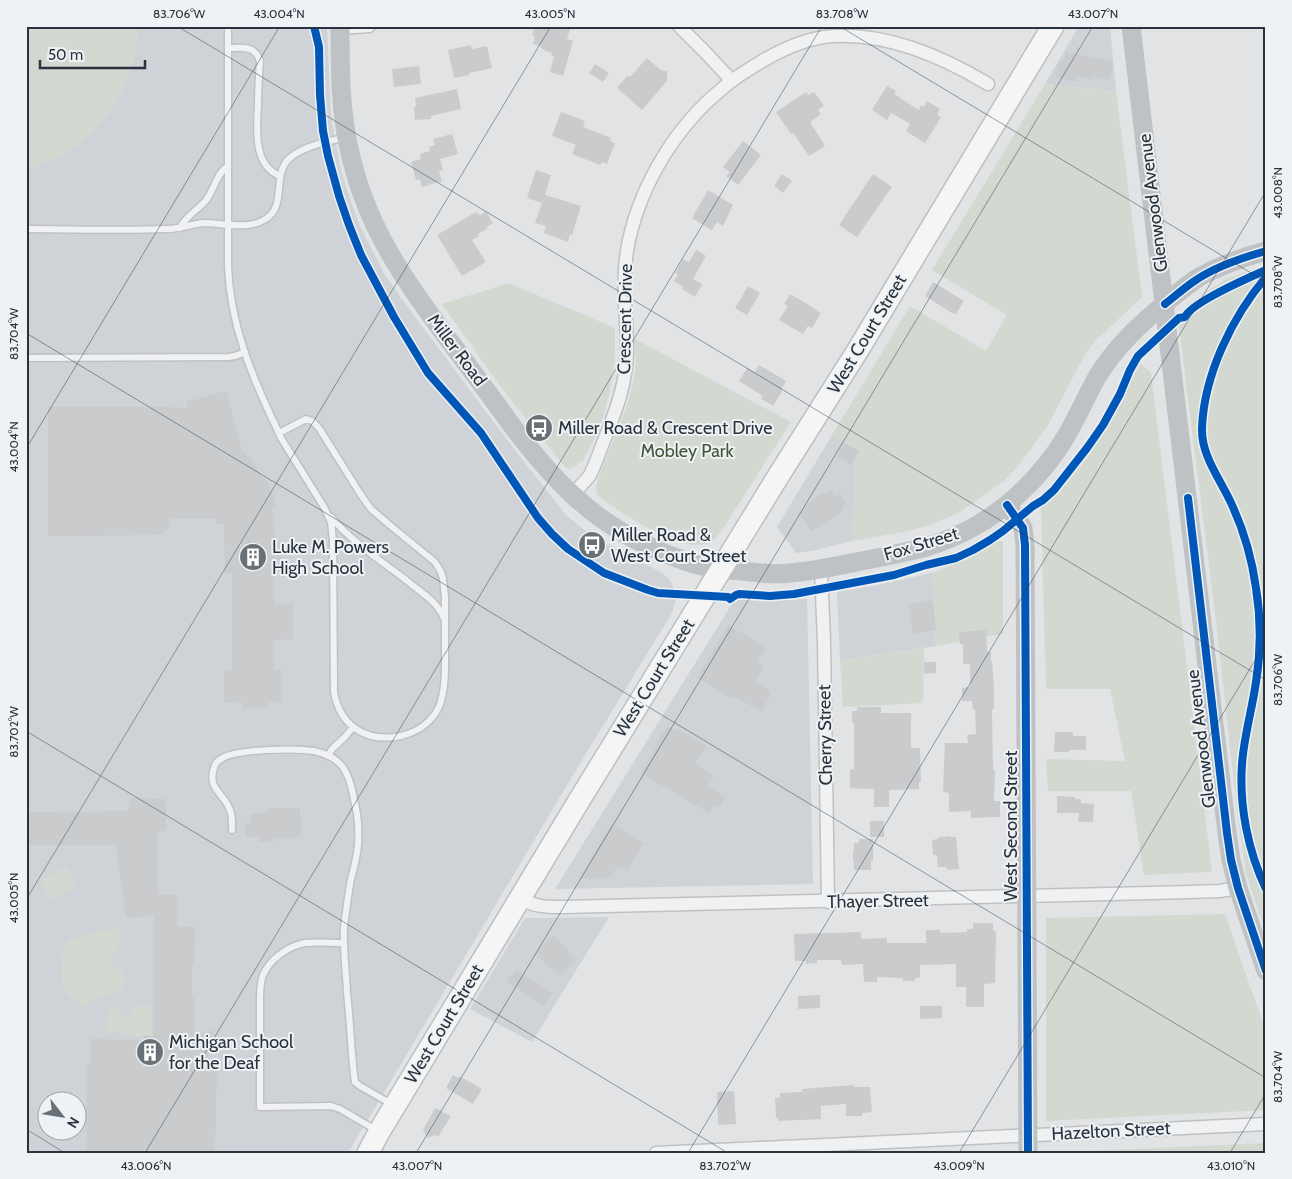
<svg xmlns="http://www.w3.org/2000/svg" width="1292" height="1179" viewBox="0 0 1292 1179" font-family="Cabin,sans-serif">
<rect width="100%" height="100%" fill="#e1e3e5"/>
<path fill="#cfd3d8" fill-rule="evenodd" d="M26,26H327L331,116L341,171L347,190L360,226L384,273L401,298L504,436L566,515L582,528L605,543L629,556L663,573L671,582L675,592V602L672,613L576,770L348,1153H26ZM48,1102H78V1132H48Z
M1079,26H1110L1116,91L1045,84Z
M832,435L856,449L852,541L816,550L796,553L777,527Z
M932,573L936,646L840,660L837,592L873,586Z
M743,599L762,601L807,599L813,884L555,889L730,607L735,601Z
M609,917L532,1042L470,1009L525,918Z"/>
<path fill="#d3d9d1" d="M26,26H139C135,93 92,152 26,170Z
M1045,84L1116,91L1142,297L1094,342L1084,356L1048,425L1020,464L1003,482L960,512L931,525L904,532L852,541L856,449L832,435L910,306L986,351L1007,315L932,270Z
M1266,265V932L1246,874L1238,818L1216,621L1179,327L1181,314L1191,302L1226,279Z
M509,283L615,328V357L609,395L600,428L583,461L570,469L565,467L500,386L442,304Z
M635,339L791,422L721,532L709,544L691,545L657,533L627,516L602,499L597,494L596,487L597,481C610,447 631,405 635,370C636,360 635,349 635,339Z
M1139,362L1151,373L1212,872L1144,875L1131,791H1048L1046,759L1125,761L1110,689H1046L1041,508C1052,499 1061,488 1070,477C1083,461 1096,445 1107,428C1120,407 1129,384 1139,362Z
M998,541H1003V634L936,646L932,573L957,563Z
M924,648L923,703L843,707L840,660Z
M67,867L76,888L50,900L40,880Z
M1225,914L1266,1032V1110L1046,1121V918Z
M117,927C130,949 104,951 113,965C115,968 120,970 123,973C128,996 112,991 98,997C92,1000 89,1003 85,1008C79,1002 71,998 66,992C58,984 63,954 65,943L71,939Z
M145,1005L152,1009V1035L136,1036L120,1032L106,1031L105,1027L108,1020V1013L111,1008L114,1007L120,1008L121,1016H132V1008Z
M1266,1143V1153H1045Z"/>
<path fill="#c9cbcd" d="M535,26H561L570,29L567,39L573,41L563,76L550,72L554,56L551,55L552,53L543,50V49L541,48V46L533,44L535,36L532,35Z
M471,45L472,49L487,46L492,68L469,73V75L454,78L448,50Z
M1066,52L1113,61L1110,80L1092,76L1091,79L1076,76L1075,81L1056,78L1059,62L1063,63Z
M647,58L662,71H667V81L642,110L617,88L628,75L630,77Z
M595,64L609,73L603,82L589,73Z
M419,66L421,84L394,87L392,69Z
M887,86L896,91L894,94L900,97V98L919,110L921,105L924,107L927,101L940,109L937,115L941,117L925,143L906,131L910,124L891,113L887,120L872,110Z
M457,89L461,109L431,116V119L415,120L414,107H416L415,98Z
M806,92L808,95L814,92L824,106L818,110L821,114L810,122L825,146L809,156L793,133L791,134L776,112Z
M561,112L585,121L583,127L611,138L610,141L615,143L607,164L602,162L600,165L572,154L576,145L552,136Z
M452,134L458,154L440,159L443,170L439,171L442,181L422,187L420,179L416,180L411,162L421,159L420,154L430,151L429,147L435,145L433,139Z
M743,141L761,155L738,185L726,176L730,172L723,167Z
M536,170L551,175L545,195L581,206L572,235L570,234L568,242L544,233L546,226L535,223L542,203L527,198Z
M782,174L792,181L783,193L774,186Z
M873,174L892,187L857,237L839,225Z
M708,190L733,205L723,226L717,222L712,230L692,218Z
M486,211L493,223L487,227L488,228L478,234L479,236L472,240L486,262L462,276L437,235L476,212V214L478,213L480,215Z
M696,250L706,256L693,279L702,284L695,297L682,289L683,287L674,281L678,275L675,273L683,259L689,262Z
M933,282L964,301L956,314L952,313L925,296Z
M748,286L760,293L747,315L735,308Z
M790,294L817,310V311L821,313L812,328L808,326L803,334L779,320L788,306L784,304Z
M759,365L786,381L781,390L782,391L773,406L761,399L763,396L739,381L747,368L755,372Z
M226,391L242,451L253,461L252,462L266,481L272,492L276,505L271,507L273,516L275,541H281V573H273L274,604L293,603V639L273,640L274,670L281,669V702H269V708L242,709V702L224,703V670H232V573H225L224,524H217V519H169V529L163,530V535L48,536V407H163L187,408L186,402Z
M845,443L859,451L851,465L837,457Z
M832,490L835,496L840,492L847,504L841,508L843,511L811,531L799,512L806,507L805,505L822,493L824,495Z
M933,601L936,630L913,634L909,604Z
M728,625L766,647L757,662L764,667L755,682L772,692L761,712L736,697L734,700L697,678Z
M986,630L987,652H991V661H992L994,688V709H992L993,770H995L994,801H1000V817L971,818V811L949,812V793L943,792L945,743H968L967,735L976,734L975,709L973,710L972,701H962V688L970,687V664H963V644H960L959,632Z
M924,662H936V673L924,674Z
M857,707H881V713H911V748H920L921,782H919V789L889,790V807H874V789L850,788V770L854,769V723H852V711H857Z
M667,726L675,731L676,728L706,745L695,764L714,776L708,786L726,797L720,807L714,804L709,813L641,773L658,744L657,743Z
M1055,732H1073V736H1086V750H1069V752H1054Z
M1057,796L1075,797V799H1081V803L1094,804L1093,822H1078L1079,813H1057Z
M130,798L166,799V831H158V895H177V927H195L194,965H192V997H194V1036L214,1030L206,1066H217L215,1152L86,1153L87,1064H90V1039L144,1040V1036H153L154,916L126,918L117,854V845H26V812L129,811Z
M269,808H300V817L302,818V833L297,838H274V842H259V837H245V823H251V814L267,812L268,811H269Z
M870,821H884V837H870Z
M611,824L644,843L628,871L618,865L610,878L579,879Z
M950,836V837H956L959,869L947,870L946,867H938L937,855H933L932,840L938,839V837Z
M859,839H873V861H871V870H854V862H853V850H854V843H859Z
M973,923H993V931H996L995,983L984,984V1007H966V987H956V964L920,965V978H915V981H903V978L877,977V982H864L863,964L842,965L841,960H817V963L806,964V961H795L794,934L861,932V939L887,938V943H926V930H940V933L967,932V929H973Z
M553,935L576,959L559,976L535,953Z
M516,969L552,993L544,1006L507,982Z
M820,995V1008L798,1009V996Z
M920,1006H942V1018L920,1019Z
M453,1075L458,1078L459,1076L482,1089L473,1104L446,1088Z
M854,1085V1087H870L872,1112L862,1113V1116H846V1104L821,1106V1119L778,1121V1118H776L775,1098H780V1093L802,1092V1089Z
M734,1091L736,1124L718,1125L717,1092Z
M435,1108L451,1116L438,1137L434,1135L428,1138L423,1130Z"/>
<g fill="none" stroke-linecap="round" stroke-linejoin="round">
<g stroke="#bfc1c3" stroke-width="9">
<path id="lane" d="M228,26V266C230,324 252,377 277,429L281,438L324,507L331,522L333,541L334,692C340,726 366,743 401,736C417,732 431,723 439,707C446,689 445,669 445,650C445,633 445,615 445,597L443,579L441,572L435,562L392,527L371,509L361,495L319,428L312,421L306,419L279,433
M228,48C242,48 255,45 260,61C259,75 258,89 258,103C257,127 252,165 280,176
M180,228C186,215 199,210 207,199C214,189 217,173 228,166
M26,229C73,229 120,231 167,229C180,229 191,224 204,223C224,223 246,230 264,220C289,206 270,173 291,157C304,146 328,141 344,138
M26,358L229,357L235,356L245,352
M331,517C351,541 381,561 406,580C419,591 437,601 444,618
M328,756L332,749L345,737L353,727
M232,830C232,822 233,815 229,808C223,793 207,788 214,768C215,764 217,761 221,759C235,749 296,748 314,751C323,753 332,756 338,762C348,770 352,788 354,800C358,814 359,830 358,845C357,856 354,868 351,879C348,895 346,911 344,927C343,949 346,971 347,992C350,1020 351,1047 354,1075L355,1082L360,1086L393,1105
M344,943C331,943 318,942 305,943C288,946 270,959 263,975C260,983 260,991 260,999V1107L331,1106L340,1109L376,1130"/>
</g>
<g stroke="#bfc1c3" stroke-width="15">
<path id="street" d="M679,26L706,53L732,81
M340,28L369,26
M572,495C578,488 585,482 590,475C595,465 599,454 603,443C616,411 628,380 627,345C626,309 621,276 629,240C642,182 677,125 723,88C735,77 749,69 764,60C785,48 810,37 834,36C888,33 943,57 988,84
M821,569L824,642L828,902
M520,898C535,907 545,907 562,907C782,903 1001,898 1220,891L1238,888
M656,1153L1266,1124"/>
</g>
<g stroke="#bdc0c3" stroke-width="24">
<path id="primary" d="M368,1153L379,1132L580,799L779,475L858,350L1053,26"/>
</g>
<use href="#lane" stroke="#f0f1f2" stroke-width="6"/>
<use href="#street" stroke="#f0f1f2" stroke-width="12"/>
<path stroke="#bfc2c5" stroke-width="19" d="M340,26C340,70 340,114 351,157C368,229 405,281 448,339C469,367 490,395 510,423C551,478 591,521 655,549C667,554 680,560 694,564C709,568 725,570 742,571C758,573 774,575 790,573C817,571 845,564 872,559C890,555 908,552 926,547C961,537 995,517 1021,492C1038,476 1053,458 1065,438C1077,418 1086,397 1097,377C1116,346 1141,323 1168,301C1179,292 1189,283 1201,276C1221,265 1244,257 1266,251
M1131,26L1227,833L1231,860L1238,888L1266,971
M1007,505L1023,528L1025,545L1028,1153"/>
<use href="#primary" stroke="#f5f5f6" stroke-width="21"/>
<g stroke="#eef2f5" stroke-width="11">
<path id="cycleway" d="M314,26L319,47L320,95L323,131L328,156L339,196L349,225L361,255L394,317L428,373L481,433L538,518L552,534L568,549L604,573L648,590L658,593L728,597L730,599L736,595L739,594L770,596L794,594L894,575L926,565L956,558L973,550L990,540L1003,531L1033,506L1043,500L1054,490L1087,448L1103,425L1120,394L1130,370L1138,356L1179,318L1185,317C1191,303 1250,277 1266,270
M1266,277C1232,317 1204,375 1202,428C1201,456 1221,480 1232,505C1244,531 1252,559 1256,588C1261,619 1261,651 1256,682C1252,710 1244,736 1242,764C1239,806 1248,851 1266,889
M1165,304C1174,297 1183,289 1193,282C1214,267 1241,258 1266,251
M1188,498L1227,833L1231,860L1238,888L1266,971
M1007,505L1023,528L1025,545L1028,1153"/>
</g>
<use href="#cycleway" stroke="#0057b8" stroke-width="8"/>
</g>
<path fill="none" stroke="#29333d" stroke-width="1" stroke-opacity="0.45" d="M177,26L1266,680M839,26L1266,282M26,333L1266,1078M26,449L280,26M26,731L728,1153M26,900L551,26M26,1129L65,1153M145,1153L822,26M416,1153L1093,26M688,1153L1266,191M959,1153L1266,642M1230,1153L1266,1093"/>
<defs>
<g id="bus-disc" transform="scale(1.4375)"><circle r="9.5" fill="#697178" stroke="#eef2f5"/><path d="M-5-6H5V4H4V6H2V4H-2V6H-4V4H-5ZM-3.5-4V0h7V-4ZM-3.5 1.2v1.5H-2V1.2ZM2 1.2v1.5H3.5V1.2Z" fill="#fff"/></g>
<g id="building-disc" transform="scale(1.4375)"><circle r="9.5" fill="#697178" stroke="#eef2f5"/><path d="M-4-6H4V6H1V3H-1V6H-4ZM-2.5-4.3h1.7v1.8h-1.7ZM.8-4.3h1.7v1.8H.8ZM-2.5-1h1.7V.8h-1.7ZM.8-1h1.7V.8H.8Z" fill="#fff"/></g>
</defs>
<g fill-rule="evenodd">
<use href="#bus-disc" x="539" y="428"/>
<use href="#bus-disc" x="592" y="545"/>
<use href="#building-disc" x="253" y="557"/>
<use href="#building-disc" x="150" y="1052"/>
</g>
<g text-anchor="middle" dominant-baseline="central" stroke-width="4" stroke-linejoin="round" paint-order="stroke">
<g font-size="18" fill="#29333d" stroke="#eef2f5">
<text transform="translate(1153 203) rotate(-97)">Glenwood Avenue</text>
<text transform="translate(625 319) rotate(-89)">Crescent Drive</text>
<text transform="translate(867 334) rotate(-59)">West Court Street</text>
<text transform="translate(457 350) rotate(53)">Miller Road</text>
<text transform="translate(921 544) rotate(-17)">Fox Street</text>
<text transform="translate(654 678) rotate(-58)">West Court Street</text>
<text transform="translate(825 735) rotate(-91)">Cherry Street</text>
<text transform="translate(1201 739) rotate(-97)">Glenwood Avenue</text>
<text transform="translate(1011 826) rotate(-90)">West Second Street</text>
<text transform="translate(878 901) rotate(-1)">Thayer Street</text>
<text transform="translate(444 1024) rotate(-59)">West Court Street</text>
<text transform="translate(1111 1131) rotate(-3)">Hazelton Street</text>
</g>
<g font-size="18" fill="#29333d" stroke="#eef2f5" text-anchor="start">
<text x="558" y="428">Miller Road &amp; Crescent Drive</text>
<text x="611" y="535">Miller Road &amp;<tspan x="611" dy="21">West Court Street</tspan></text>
<text x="272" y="547">Luke M. Powers<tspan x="272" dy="21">High School</tspan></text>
<text x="169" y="1042">Michigan School<tspan x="169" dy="21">for the Deaf</tspan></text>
</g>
<g font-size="18" fill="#425738" stroke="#eef2f5">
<text x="687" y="451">Mobley Park</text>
</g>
</g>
<rect width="1292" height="1179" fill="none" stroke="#eef2f5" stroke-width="55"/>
<g transform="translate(62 1116) rotate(121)"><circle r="24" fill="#eef2f5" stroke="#9fa6ab"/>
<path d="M0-4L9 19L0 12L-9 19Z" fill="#697178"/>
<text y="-8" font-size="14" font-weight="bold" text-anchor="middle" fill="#29333d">N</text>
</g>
<path d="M40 60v8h105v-8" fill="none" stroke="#29333d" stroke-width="2.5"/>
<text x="48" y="60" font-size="15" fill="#29333d" stroke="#eef2f5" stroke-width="4" paint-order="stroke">50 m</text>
<rect x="28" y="28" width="1236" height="1124" fill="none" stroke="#29333d" stroke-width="2"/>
<g font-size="12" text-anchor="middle" fill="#29333d">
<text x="179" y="18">83.706°W</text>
<text x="279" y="18">43.004°N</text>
<text x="550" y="18">43.005°N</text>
<text x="842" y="18">83.708°W</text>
<text x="1093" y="18">43.007°N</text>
<text transform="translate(1278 193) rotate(-90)" y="4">43.008°N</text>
<text transform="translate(1278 282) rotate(-90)" y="4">83.708°W</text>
<text transform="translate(14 334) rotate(-90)" y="4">83.704°W</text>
<text transform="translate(14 447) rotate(-90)" y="4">43.004°N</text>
<text transform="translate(1278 680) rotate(-90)" y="4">83.706°W</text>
<text transform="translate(14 732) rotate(-90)" y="4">83.702°W</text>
<text transform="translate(14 898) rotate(-90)" y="4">43.005°N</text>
<text transform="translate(1278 1077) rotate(-90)" y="4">83.704°W</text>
<text x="146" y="1170">43.006°N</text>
<text x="417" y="1170">43.007°N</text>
<text x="725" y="1170">83.702°W</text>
<text x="959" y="1170">43.009°N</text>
<text x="1231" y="1170">43.010°N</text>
</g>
</svg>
